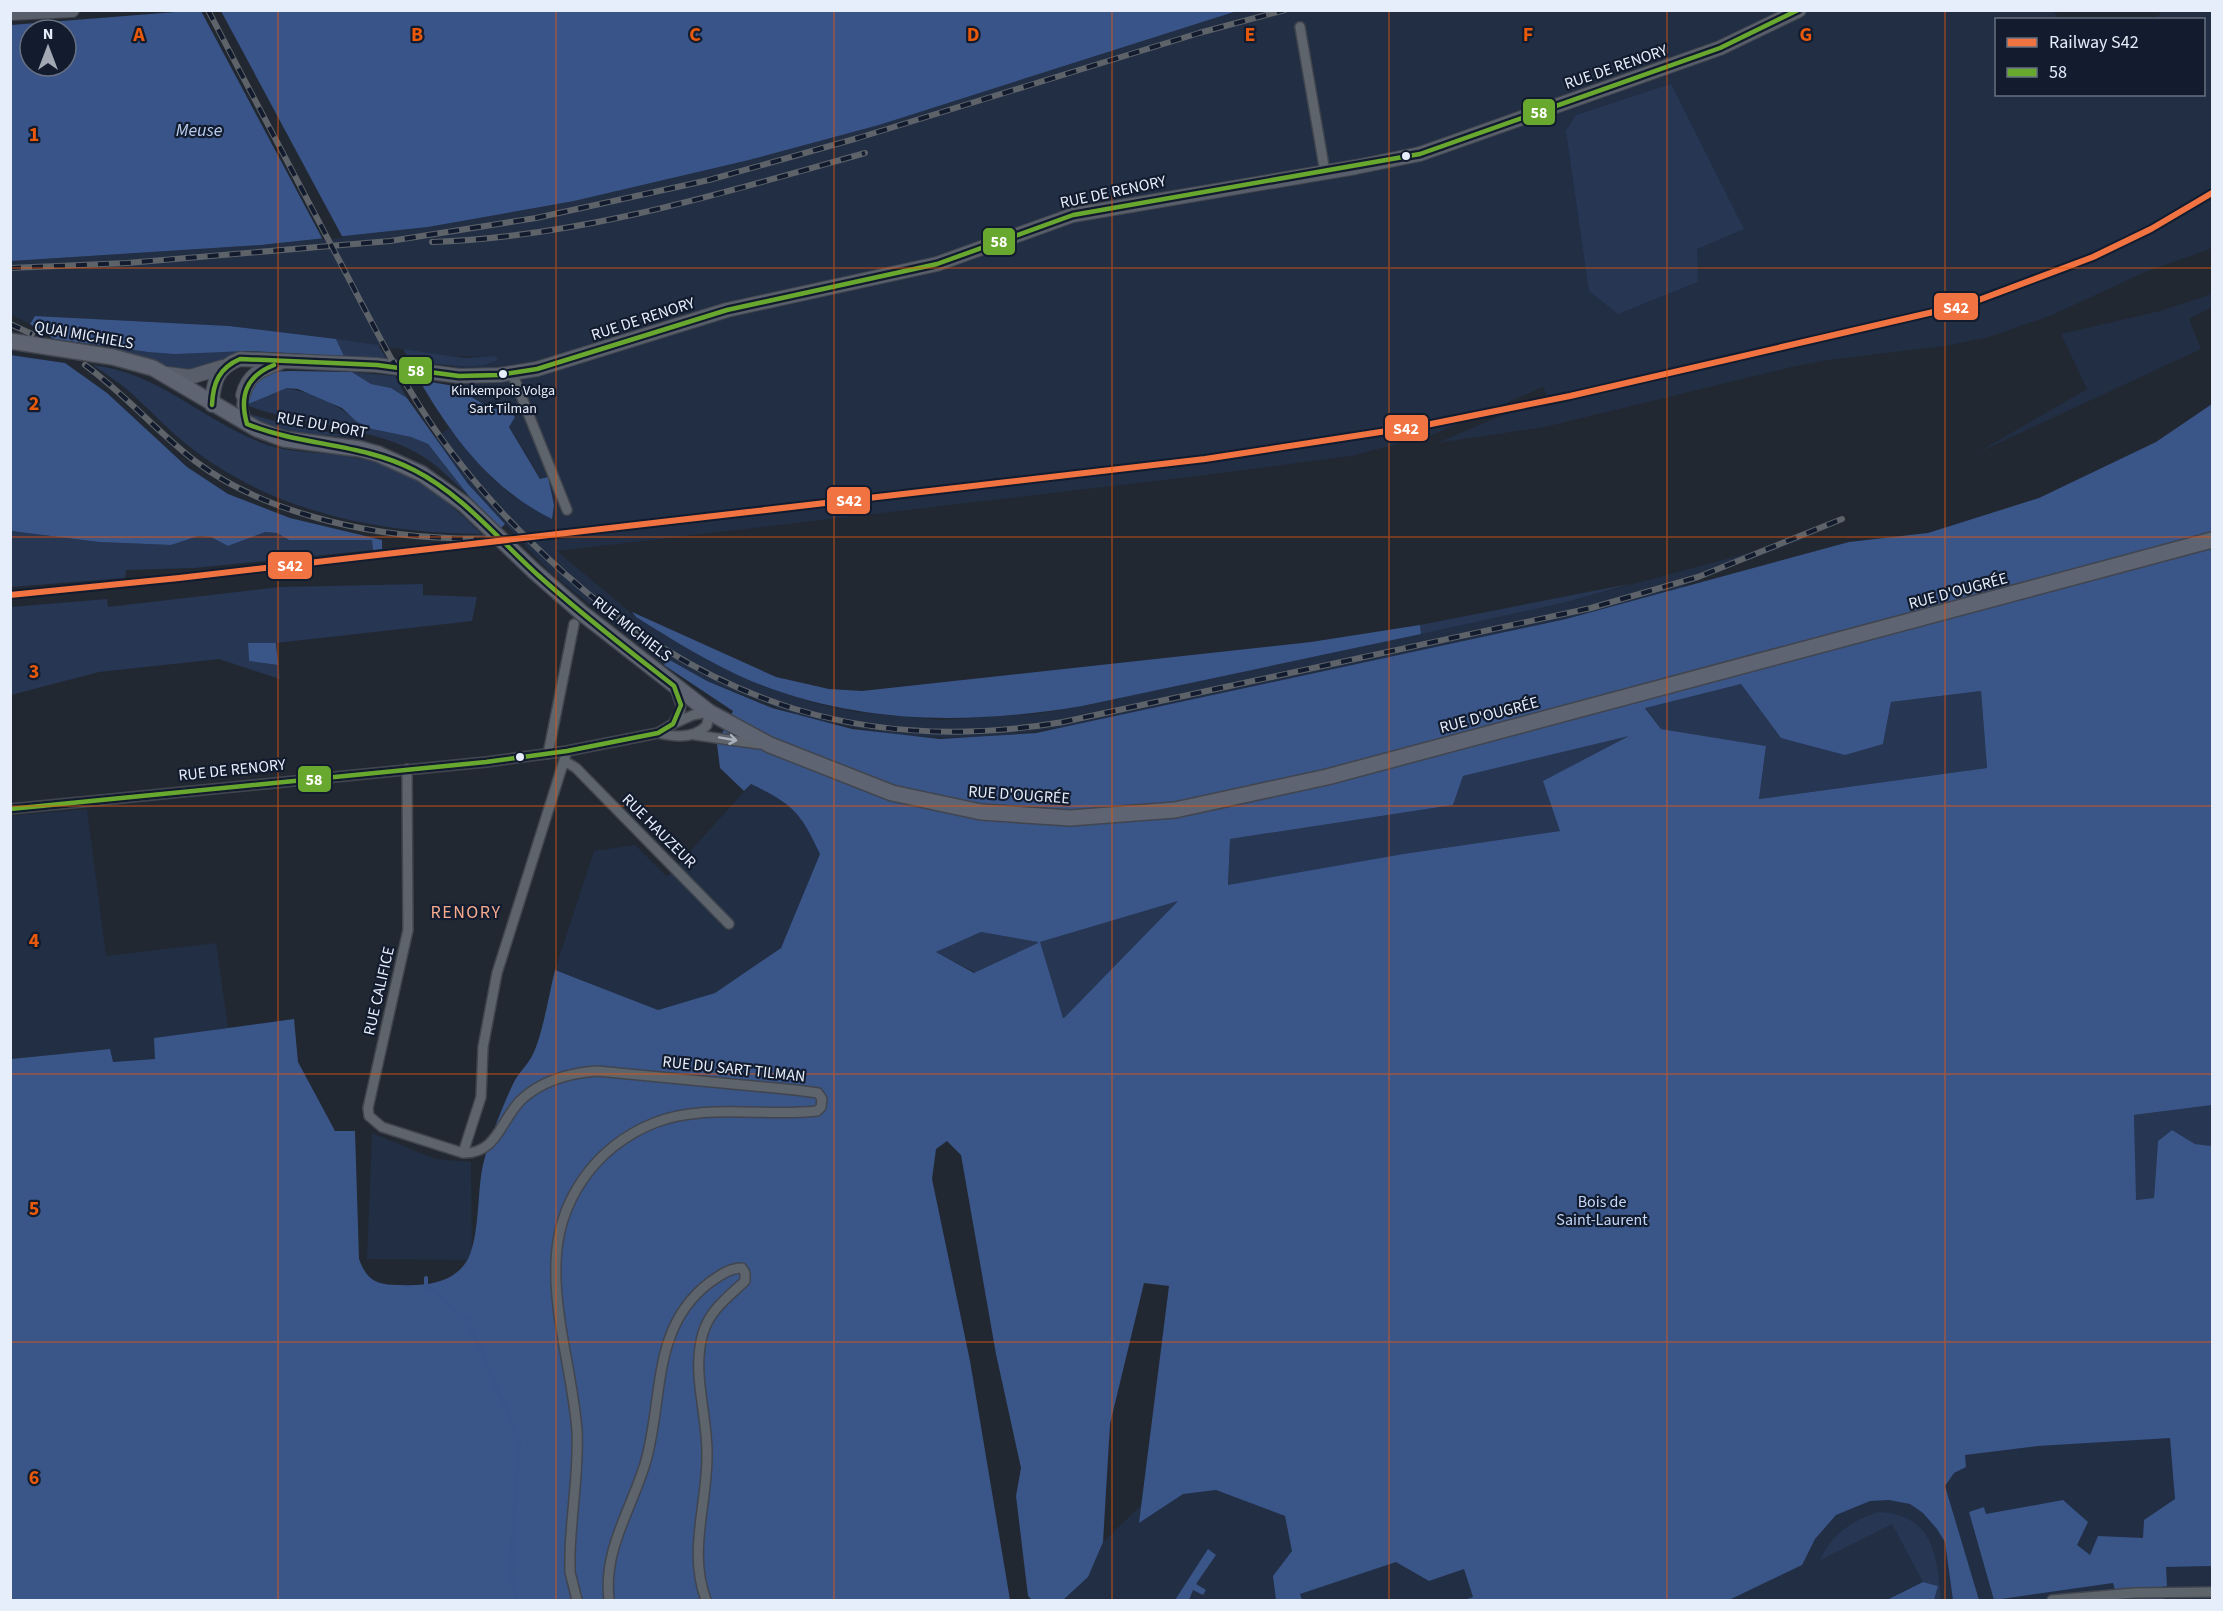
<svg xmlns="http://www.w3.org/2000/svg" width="2223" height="1611" viewBox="0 0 2223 1611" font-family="'Source Sans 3',sans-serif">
<rect width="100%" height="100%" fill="#222832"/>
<path fill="#212e44" d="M1237,11H2053L2059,19L1996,20V94H2204V20L2155,19L2163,11H2212V248L2145,272L2052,315L1989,337L1945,346L1828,360L1791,367L1545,427L1437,443L1547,396L1543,387L1432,435L1351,456L1206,475L557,551L636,617L715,664L749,680L810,702L855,712L941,720L1035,714L1082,706L1563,603L1808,537L1685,585L1678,590L1566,619L1085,724L983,738L900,736L805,718L707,681L669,659L664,665L550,572L468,484L434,439L449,428L494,480L513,496L552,519L554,505L547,477L541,479L509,426L515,417L506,408L491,409L454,386L455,365L489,364L497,357L452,356L229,326L36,316L30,324L11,315V261L261,245L428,227L574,201L749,160L879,125Z
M2212,294V307L2189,319L2201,349L1975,454L2087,389L2061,334L2160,311Z
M751,784L777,796L802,817L820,854L781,948L715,993L658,1010L555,970L594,851L635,845L667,877Z
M87,809L106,956L216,943L228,1028L155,1038L156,1059L112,1062L109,1049L11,1059V816Z
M372,1133L435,1159L471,1162L472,1260L367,1259Z
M2212,1432V1600H1648L1878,1442Z
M1158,1489L1191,1493L1216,1490L1586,1600H1056L1103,1542Z"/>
<path fill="#263653" d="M1671,84L1744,229L1697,249L1698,282L1618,314L1589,291L1566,131L1576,115Z
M336,339L378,345L387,359L344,356Z
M104,347L148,352L247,351L195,370L177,371L135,354Z
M403,349L465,358L495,356L498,359C482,373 430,363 409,360Z
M93,365C158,373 199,417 257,441C286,454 319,451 351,457C404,466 444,496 481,534C378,533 273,512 190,447C169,431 150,410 130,392C119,382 105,374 93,365Z
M352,372L395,376L407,398L391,388L371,384Z
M287,388L320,396L372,429L411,437L428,444L468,495C453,482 439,466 422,456C376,426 300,426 246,405Z
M250,414C296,429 345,432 391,448C376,443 361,439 345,437C314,433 276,435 250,414Z
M10,531L99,542L171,545L198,536L211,537L228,546L265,532L277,533L289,540H372L373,550L195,568L126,570L125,578L11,587Z
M1634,583L1563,603L1421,634L1420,625Z
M423,584V595L477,597L472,621L276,643L248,644L249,661L278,665L280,679L219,659L99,672L11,695V607L107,599L108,607L280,587Z
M1741,684L1781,738L1883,744L1891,702L1981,691L1987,768L1759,799L1766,746L1661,729L1645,707Z
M1632,735L1561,831L1403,854L1228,886L1230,839L1453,805L1463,776Z
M1179,900L1063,1019L936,952L981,932L1040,942Z
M2212,1105V1146L2195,1144L2172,1130L2158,1141L2154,1198L2135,1200L2134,1115Z
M1878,1512C1934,1514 1937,1556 1941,1600H1934L1938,1586L1923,1582L1892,1524L1820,1560C1832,1534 1851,1521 1878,1512Z"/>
<path fill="#3a5588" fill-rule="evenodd" d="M35,316L229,326L336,339L344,356L247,351L175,354L148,352L54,339L30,324Z
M10,355L65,363L107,393L187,467L228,494L290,518L382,540V549L373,550L372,540H289L277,533L265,532L228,546L211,537L198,536L171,545L99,542L11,531Z
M291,371L352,372L371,384L391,388L407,398L468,484L505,524L501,528L468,495L428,444L411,437L372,429L356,421L342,408L298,389L287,388L246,405L245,394L264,372Z
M419,380L454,386L491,409L506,408L515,417L509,427L540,479L548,477L554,505L552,519C491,489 453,438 419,380Z
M2212,404V1105L2134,1115L2136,1200L2154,1198L2158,1141L2172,1130L2195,1144L2212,1146V1566L2166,1567L2167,1586L2162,1587L2164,1600H2118L2113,1583L1994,1600L1969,1512L1984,1507L1986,1514L2063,1500L2088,1522L2077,1545L2090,1555L2098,1536L2143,1538L2144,1520L2175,1499L2170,1438L2038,1446L1965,1455L1966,1467L1954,1473L1945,1486L1979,1600H1953L1945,1542L1937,1529L1923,1513L1910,1504L1889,1500L1870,1501L1836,1515L1815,1539L1802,1565L1729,1600H1464L1473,1597L1464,1569L1429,1581L1396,1562L1300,1594L1302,1600H1276L1273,1576L1292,1551L1285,1516L1216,1490L1183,1494L1139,1523L1169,1286L1144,1283L1110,1424L1103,1542L1088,1577L1063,1600H1032L1028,1596L1016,1496L1021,1468L996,1354L961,1155L947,1141L936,1149L932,1179L970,1361L1010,1600H11V1059L110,1049L113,1062L155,1059L154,1038L294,1019L298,1062L335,1131H355L359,1259C367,1281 377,1285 400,1285C425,1286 454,1284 468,1259C480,1235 477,1190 483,1165C488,1143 503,1105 513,1084C518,1073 528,1065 533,1054C543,1033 549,994 555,970L658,1010L715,993L781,948L820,854C800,812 794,805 751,784L744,791L720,768L717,744L733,711L664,665L668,659L707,681L772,708L852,729L940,739L1036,733L1566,619L1849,542L1928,533L2039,498L2156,442ZM1741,684L1781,738L1845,755L1883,744L1891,702L1981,691L1987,768L1759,799L1766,746L1661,729L1645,708ZM1629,736L1543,781L1560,831L1403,854L1228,885L1230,839L1453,805L1463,776ZM1178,901L1064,1018H1063L1040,942ZM981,932L1038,942V943L974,973L936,952Z
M632,612L776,677L829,689L862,691L1311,642L1420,625L1421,634L1082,706C970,725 858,725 751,681C711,664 673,640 636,617Z
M248,643H276L278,665L249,661Z
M1208,1549L1216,1555L1196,1584L1206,1590L1203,1595L1193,1590L1189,1600H1175Z
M1923,1582L1938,1586L1934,1600H1887Z"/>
<path fill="#385488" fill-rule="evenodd" d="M201,10L1237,11L879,125L749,160L574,201L428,227L261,245L11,261V25ZM30,30H66V66H30Z"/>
<path fill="#222832" d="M201,11H221L343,238L323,240Z"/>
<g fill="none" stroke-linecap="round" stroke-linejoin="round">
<path stroke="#385488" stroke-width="4" d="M426,1278V1285L468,1321L519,1440L511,1573L516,1600"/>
<g stroke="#41454e" stroke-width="12">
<path id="street" d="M1300,27L1325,172
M512,373L567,510
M243,395L242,405L246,422
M658,733C674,737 695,739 707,725L709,712L693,715L673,724
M695,735L759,744
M567,751L497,973L483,1047L481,1097L463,1153C497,1154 500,1121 521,1100C541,1081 570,1073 597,1071L796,1090L818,1093L822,1099L821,1107L817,1111C763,1117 705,1103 654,1123C595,1147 557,1201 556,1264C554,1318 573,1376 577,1431C579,1472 571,1513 570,1554V1572L577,1600
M548,754L574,624
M566,762L576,768L729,924
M407,769L408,930L368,1108L369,1116L382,1127L463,1153
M10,809L486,762L567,751L658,733L673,724L680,712L681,705L675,688
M609,1600C603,1550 631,1510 645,1464C664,1401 650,1328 709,1283C719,1276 729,1268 742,1268L745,1273V1281C728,1297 710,1310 703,1333C691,1373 708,1415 707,1456C707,1505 688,1552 706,1600
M2052,1600L2134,1593L2212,1592"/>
</g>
<g stroke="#41454e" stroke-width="16">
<path id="secondary" d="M10,13L72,10
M167,374L190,377L223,367
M243,395C248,374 262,369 281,362
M212,405C213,382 217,367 240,359L377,365L459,376L499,375L537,369L727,310L937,264L1073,215L1356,167L1420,154L1720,48L1799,10"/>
</g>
<g stroke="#41454e" stroke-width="18">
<path id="primary" d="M10,341L113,357L153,368L257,429L284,439L360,449L378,454L422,474L464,504
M535,572L582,613L709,712L770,745L892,793L981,812L1070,818L1175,810L1327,777L2212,540"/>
</g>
<use href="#street" stroke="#5e646c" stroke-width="9"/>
<use href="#secondary" stroke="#595f6a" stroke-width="14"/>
<use href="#primary" stroke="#5e6472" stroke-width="15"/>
<g stroke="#5e636a" stroke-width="6">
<path id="rail" d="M208,10C251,93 295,176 338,258C370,319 401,382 441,438C477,488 518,532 564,573C711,704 867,755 1063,722L1591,608L1698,577L1842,519
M432,242C580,237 723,193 865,153
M10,268L127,263L390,241L536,218L709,180L858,138L1199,33L1285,10
M10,324L32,334
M85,365C125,394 156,431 195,461C262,512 365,535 449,538C482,540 516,537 549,536"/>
</g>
<use href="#rail" stroke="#121c2e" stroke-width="4" stroke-dasharray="11" stroke-linecap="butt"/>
<g stroke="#41454e" stroke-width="18" stroke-linecap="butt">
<path id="primary-bridge" d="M464,504L535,572"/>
</g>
<use href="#primary-bridge" stroke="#5e6472" stroke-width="15"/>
<g stroke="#121c2e" stroke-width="9">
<path id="bus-1" d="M212,405C213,383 219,368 240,359L377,365L459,376L499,375L537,369L727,310L937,264L1073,215L1420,154L1720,48L1798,10
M247,424C239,396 246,376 274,365
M10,809L486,762L567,751L658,733L673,724L681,705L674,686C628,650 582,615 539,576C499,540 463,495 414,470C362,443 301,446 247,424"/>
</g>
<use href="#bus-1" stroke="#69a82f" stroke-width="4.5"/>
<g stroke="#121c2e" stroke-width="10">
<path id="rail-1" d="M10,595L179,578L1205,459L1426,425L1570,396L1968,304L2093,257L2151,229L2212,193"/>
</g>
<use href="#rail-1" stroke="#f17342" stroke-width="6"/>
</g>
<defs><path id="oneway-shaft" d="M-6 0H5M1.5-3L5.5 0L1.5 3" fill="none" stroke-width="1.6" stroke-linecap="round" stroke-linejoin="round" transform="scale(1.5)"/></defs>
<use stroke="#a9b0bb" href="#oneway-shaft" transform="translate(728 739) rotate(10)"/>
<path fill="none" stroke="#e8590c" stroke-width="1.5" stroke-opacity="0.55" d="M278,10V1600M556,10V1600M834,10V1600M1112,10V1600M1389,10V1600M1667,10V1600M1945,10V1600M10,268H2212M10,537H2212M10,806H2212M10,1074H2212M10,1342H2212"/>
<g fill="#e7eefb" stroke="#121c2e" stroke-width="2">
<circle cx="1406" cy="156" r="5"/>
<circle cx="503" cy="374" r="5"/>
<circle cx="520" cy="757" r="5"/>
</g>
<g text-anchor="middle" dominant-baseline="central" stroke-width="4.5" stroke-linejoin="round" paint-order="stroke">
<g font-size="14" fill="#e7eefb" stroke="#121c2e">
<text x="503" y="391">Kinkempois Volga<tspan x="503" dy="18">Sart Tilman</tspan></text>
</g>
<g font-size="16" fill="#e7eefb" stroke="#121c2e">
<text transform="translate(1616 67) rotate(-19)">RUE DE RENORY</text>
<text transform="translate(1113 192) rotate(-12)">RUE DE RENORY</text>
<text transform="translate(643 319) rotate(-18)">RUE DE RENORY</text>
<text transform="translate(84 335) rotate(10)">QUAI MICHIELS</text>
<text transform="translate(322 425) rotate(10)">RUE DU PORT</text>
<text transform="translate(1958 591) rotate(-15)">RUE D'OUGRÉE</text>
<text transform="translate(632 629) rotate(38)">RUE MICHIELS</text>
<text transform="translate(1489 715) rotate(-15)">RUE D'OUGRÉE</text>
<text transform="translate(232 770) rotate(-6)">RUE DE RENORY</text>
<text transform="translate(1019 795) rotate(4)">RUE D'OUGRÉE</text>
<text transform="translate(659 831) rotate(45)">RUE HAUZEUR</text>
<text transform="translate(379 991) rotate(-77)">RUE CALIFICE</text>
<text transform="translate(734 1069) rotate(6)">RUE DU SART TILMAN</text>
</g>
<g font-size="16" fill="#c4d7f9" stroke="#121c2e">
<text x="1602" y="1202">Bois de<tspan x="1602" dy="18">Saint-Laurent</tspan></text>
</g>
<g font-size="18" font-style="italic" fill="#baccee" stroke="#121c2e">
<text x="199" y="130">Meuse</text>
</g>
<g font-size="18" letter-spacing="1.5" fill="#f8aa8e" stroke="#121c2e">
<text x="466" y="912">RENORY</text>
</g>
</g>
<g font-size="20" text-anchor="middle" font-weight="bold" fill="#e8590c" stroke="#121c2e" stroke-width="4.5" stroke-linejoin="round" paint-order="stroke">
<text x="139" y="41">A</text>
<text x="417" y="41">B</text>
<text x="695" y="41">C</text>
<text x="973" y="41">D</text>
<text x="1250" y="41">E</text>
<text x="1528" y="41">F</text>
<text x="1806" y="41">G</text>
<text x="34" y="141">1</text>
<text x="34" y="410">2</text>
<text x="34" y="678">3</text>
<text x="34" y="947">4</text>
<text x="34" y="1215">5</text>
<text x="34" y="1484">6</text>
</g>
<g stroke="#121c2e" stroke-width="2">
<rect x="1522" y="98" width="34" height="28" rx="6" fill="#69a82f"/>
<rect x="982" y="227" width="34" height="29" rx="6" fill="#69a82f"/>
<rect x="1933" y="292" width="46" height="29" rx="6" fill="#f17342"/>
<rect x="398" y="356" width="35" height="29" rx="6" fill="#69a82f"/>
<rect x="1384" y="414" width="45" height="28" rx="6" fill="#f17342"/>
<rect x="826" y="486" width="45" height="29" rx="6" fill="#f17342"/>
<rect x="267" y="551" width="46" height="29" rx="6" fill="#f17342"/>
<rect x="297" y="765" width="35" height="28" rx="6" fill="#69a82f"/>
</g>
<g font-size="16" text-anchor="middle" font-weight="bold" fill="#fff">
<text x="1539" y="118">58</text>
<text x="999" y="247">58</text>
<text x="1956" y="313">S42</text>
<text x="416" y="376">58</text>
<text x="1406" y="434">S42</text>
<text x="849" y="506">S42</text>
<text x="290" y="571">S42</text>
<text x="314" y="785">58</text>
</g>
<rect width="2223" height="1611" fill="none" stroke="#e7eefb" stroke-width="24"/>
<rect x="1995" y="18" width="210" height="78" fill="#121c2e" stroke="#677080" stroke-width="1.5"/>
<rect x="2007" y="38" width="30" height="9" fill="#f17342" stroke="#677080" stroke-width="1.5"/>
<text x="2049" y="48" font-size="18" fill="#e7eefb">Railway S42</text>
<rect x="2007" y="68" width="30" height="9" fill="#69a82f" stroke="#677080" stroke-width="1.5"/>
<text x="2049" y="78" font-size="18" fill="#e7eefb">58</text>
<g transform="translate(48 48)"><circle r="28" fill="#121c2e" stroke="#677080" stroke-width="1.5"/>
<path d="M0-4.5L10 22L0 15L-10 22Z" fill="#a2a9b5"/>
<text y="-9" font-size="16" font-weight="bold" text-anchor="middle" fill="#e7eefb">N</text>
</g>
</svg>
